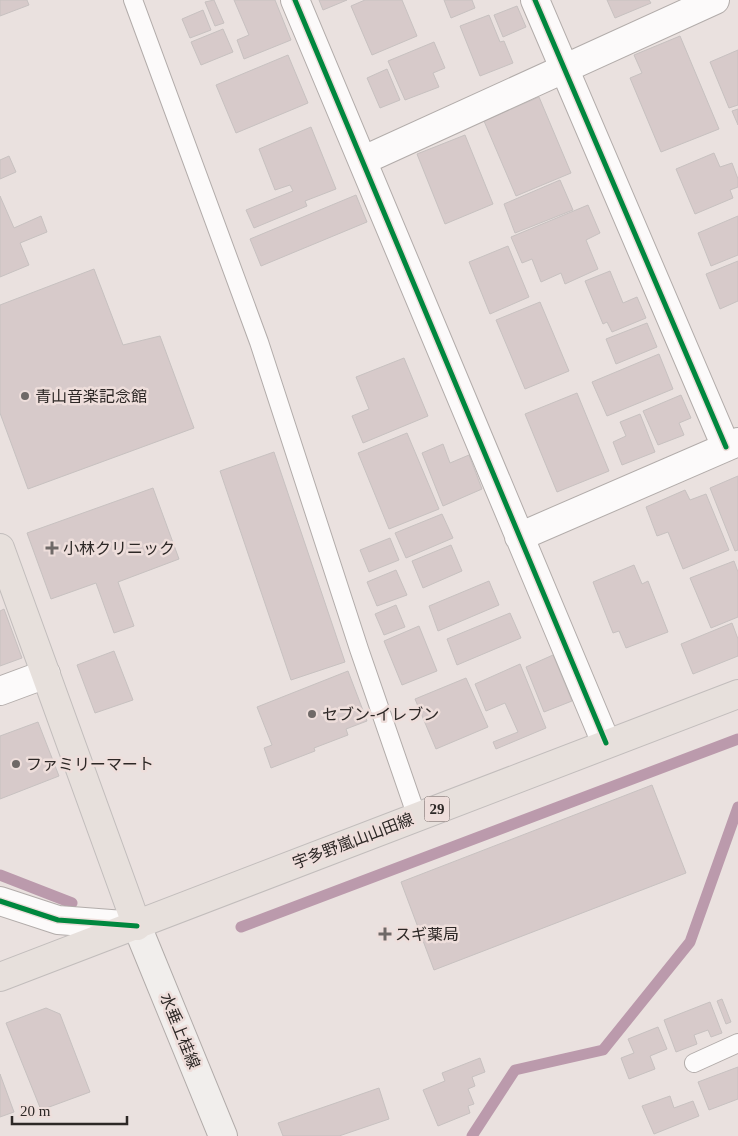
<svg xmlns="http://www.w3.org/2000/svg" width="738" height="1136" viewBox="0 0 738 1136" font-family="'Times New Roman','Noto Sans JP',serif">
<rect width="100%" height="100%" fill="#eae1df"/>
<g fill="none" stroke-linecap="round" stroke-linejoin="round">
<path stroke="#bb9aac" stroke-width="11" d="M0,875L72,903
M241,927L738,739
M472,1136L515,1070L603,1050L690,942L738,807"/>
</g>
<path fill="#d7caca" stroke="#c7c1c0" d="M0,0H27L29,5L0,16Z
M214,0L224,23L215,26L205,2Z
M234,0H275L291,40L244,59L237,40L249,35Z
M319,0H347L323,10Z
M365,0H402L417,36L372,55L351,6Z
M444,0H472L475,8L451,18Z
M607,0H649L651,3L615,18Z
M517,6L526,27L503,37L494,15Z
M203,10L211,30L190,38L182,19Z
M489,15L500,42L504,41L513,63L480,76L460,26Z
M223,29L233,52L201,65L191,42Z
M680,36L719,129L661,152L630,78L642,73L634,55Z
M434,42L445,68L433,73L439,87L405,100L388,61Z
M738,50V105L729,108L710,62Z
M288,55L308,103L236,133L216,85Z
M387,69L400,100L380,108L367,78Z
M539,97L571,173L516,196L484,121Z
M738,109V125L732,111Z
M311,127L336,189L305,201L307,206L254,228L246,210L293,191L290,185L275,190L259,149Z
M465,135L493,204L445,224L417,154Z
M714,153L720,167L732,163L738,179V187L730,190L733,198L695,214L676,169Z
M9,156L16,172L0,179V160Z
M560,180L573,210L515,233L504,204Z
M356,195L367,222L261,266L250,239Z
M0,196L14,228L41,216L47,232L20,243L29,265L0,277Z
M588,205L600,233L586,240L598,269L565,284L561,273L541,282L532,259L522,263L511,237Z
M738,216V255L711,266L698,233Z
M508,246L529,297L490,314L469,262Z
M738,261V301L720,309L706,274Z
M94,269L123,345L160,336L194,428L28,489L0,413V305Z
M610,271L623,303L637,297L646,318L612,332L607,322L603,324L585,281Z
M540,302L569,371L525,389L496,320Z
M647,323L657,347L616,364L606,339Z
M659,354L673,389L607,416L592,382Z
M404,358L428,416L363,443L352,416L369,409L356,377Z
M577,393L609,471L557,492L525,414Z
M681,395L691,418L679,423L684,435L658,445L643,411Z
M640,414L655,452L622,465L613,442L626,436L620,422Z
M407,433L439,509L389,529L358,453Z
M443,444L450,463L469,455L482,489L443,506L422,453Z
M274,452L345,662L291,680L220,471Z
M738,476V550L735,551L710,488Z
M153,488L179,559L118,582L134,626L114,633L96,583L51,599L27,533Z
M685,490L690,500L706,494L729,550L683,569L668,532L657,536L646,507Z
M442,514L453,538L406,558L395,533Z
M390,538L399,560L369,572L360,550Z
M451,545L462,571L423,588L412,561Z
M734,561L738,572V617L711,628L690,578Z
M634,565L642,584L648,581L668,632L626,648L619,631L613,633L593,582Z
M396,570L407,595L377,606L367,582Z
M489,581L499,605L438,631L429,606Z
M396,605L405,627L384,635L375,614Z
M4,609L22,658L0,666V611Z
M510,613L521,638L457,665L447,639Z
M732,623L738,639V656L693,674L681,644Z
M419,626L437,671L402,685L384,641Z
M114,651L133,700L95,713L77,665Z
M553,655L572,701L544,712L526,667Z
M520,664L546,728L496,749L493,742L518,732L505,703L486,711L475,684Z
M348,671L367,721L346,729L348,735L314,748L315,751L271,768L264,748L272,745L257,707Z
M466,678L488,727L436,749L415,699Z
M38,722L59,776L0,799V736Z
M652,785L686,873L434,970L401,882Z
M722,999L731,1022L726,1024L717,1001Z
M710,1002L722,1033L711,1037L708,1030L694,1035L697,1044L676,1052L664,1020Z
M46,1008L60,1014L90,1092L41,1110L6,1023Z
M658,1027L667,1049L650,1056L655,1069L629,1079L621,1058L634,1053L628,1039Z
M480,1058L485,1072L472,1077L475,1086L468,1089L474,1104L468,1106L470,1113L438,1126L423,1090L445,1081L442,1073Z
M738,1067V1099L709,1110L698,1082Z
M0,1074L14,1112L0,1117Z
M379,1088L389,1119L339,1136H283L278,1123Z
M670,1096L674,1108L693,1101L699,1116L654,1134L642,1106Z"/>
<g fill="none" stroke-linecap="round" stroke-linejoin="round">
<g stroke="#b2acaa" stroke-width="20">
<path id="lane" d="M133,0L259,342L359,649L417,817
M694,1063L738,1043"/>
</g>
<g stroke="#b2acaa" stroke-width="30">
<path id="street" d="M295,0L606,743
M535,0L726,447
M364,160L715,0
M519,537L738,442
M0,691L46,674
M0,901L58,920L137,926"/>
</g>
<g stroke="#b2acaa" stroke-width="30">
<path id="secondary" d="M137,926L223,1136"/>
</g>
<g stroke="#c2bdbc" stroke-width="30">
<path id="primary" d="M0,548L137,926
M0,977L738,694"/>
</g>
<use href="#lane" stroke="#fcfafa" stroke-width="18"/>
<use href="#street" stroke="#fcfafa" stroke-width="28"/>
<use href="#secondary" stroke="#f1eeec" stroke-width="28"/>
<use href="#primary" stroke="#e7e0dc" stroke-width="28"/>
<g stroke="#eededb" stroke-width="8">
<path id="cycleway" d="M295,0L606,743
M535,0L726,447
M0,901L58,920L137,926"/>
</g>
<use href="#cycleway" stroke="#00873e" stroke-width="5"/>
</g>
<g fill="#6f6967" stroke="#eededb" stroke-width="2">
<circle cx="25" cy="396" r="5"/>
<path d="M49.5 540.5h5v5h5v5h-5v5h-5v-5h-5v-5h5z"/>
<circle cx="312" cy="714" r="5"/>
<circle cx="16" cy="764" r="5"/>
<path d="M382.5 926.5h5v5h5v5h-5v5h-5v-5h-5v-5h5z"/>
</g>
<g text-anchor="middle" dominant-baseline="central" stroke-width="5" stroke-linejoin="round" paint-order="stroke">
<rect fill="#eededb" stroke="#675f5c" stroke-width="1" x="424.5" y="796.5" width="25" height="25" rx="4"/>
<g font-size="15" font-weight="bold" fill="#2d2826">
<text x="437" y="809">29</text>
</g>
<g font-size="16" fill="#2d2826" stroke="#eededb" text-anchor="start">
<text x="35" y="396">青山音楽記念館</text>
<text x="63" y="548">小林クリニック</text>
<text x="322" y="714">セブン-イレブン</text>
<text x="26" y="764">ファミリーマート</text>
<text x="395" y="934">スギ薬局</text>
</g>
<g font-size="16" fill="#2d2826" stroke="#eededb">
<text transform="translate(353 841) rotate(-21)">宇多野嵐山山田線</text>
<text transform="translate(180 1031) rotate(68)">水垂上桂線</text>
</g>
</g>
<path d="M12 1116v8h115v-8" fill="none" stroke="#2d2826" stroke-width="2.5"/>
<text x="20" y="1116" font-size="15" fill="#2d2826" stroke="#eededb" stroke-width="4" paint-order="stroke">20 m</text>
</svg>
